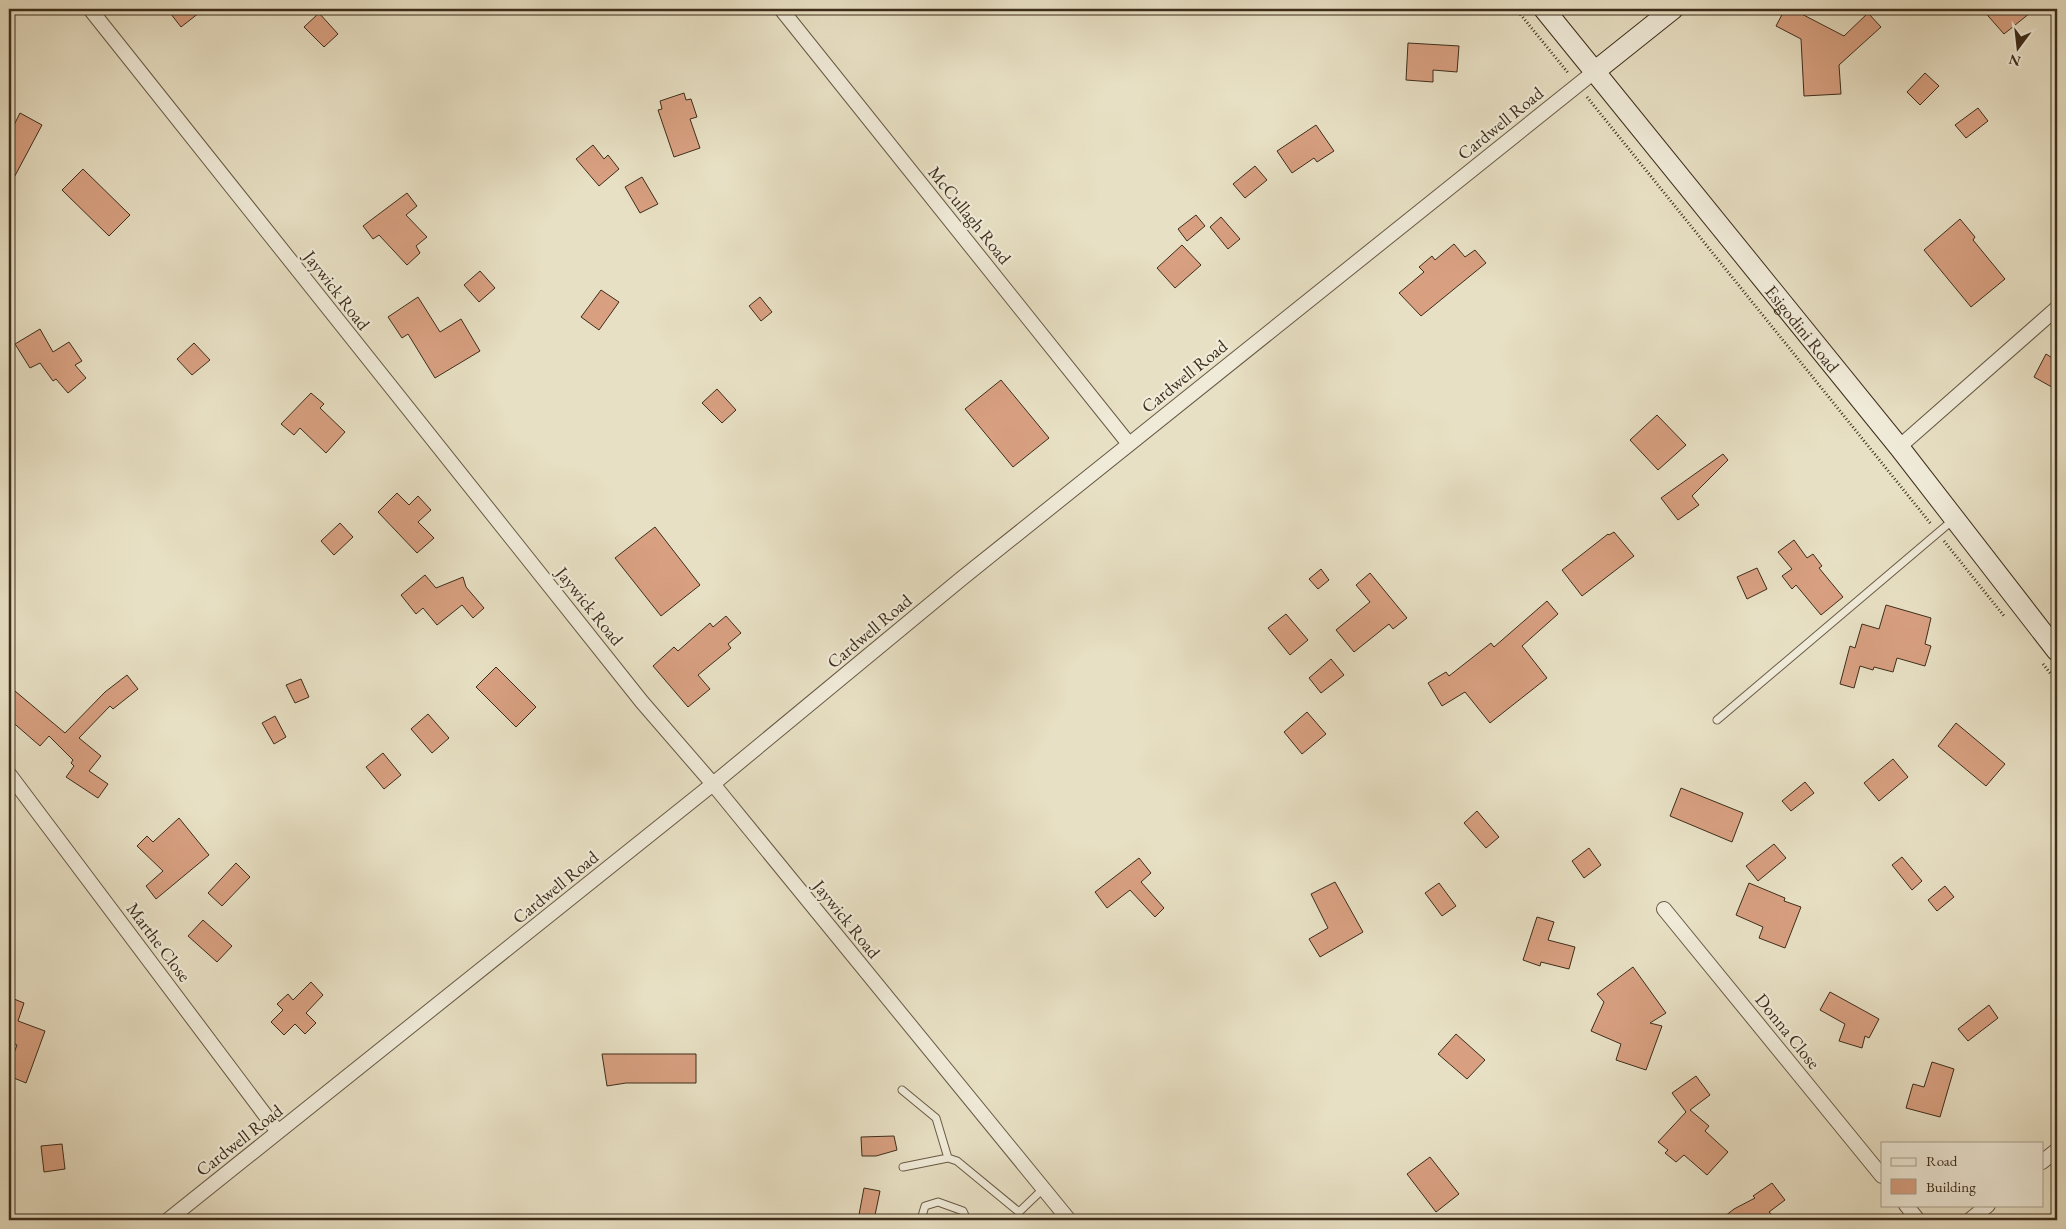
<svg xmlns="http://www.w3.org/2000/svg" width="2066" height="1229" viewBox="0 0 2066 1229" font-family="'EB Garamond',serif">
<rect width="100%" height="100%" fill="#e8e0c4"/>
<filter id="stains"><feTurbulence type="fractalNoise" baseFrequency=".004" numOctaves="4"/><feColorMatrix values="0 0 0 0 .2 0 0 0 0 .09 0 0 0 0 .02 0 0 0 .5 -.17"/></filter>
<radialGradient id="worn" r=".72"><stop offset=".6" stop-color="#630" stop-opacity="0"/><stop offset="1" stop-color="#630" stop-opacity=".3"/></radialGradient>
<path fill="#d8a081" stroke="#3d2d1b" d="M167,9H204L181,27Z
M1785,9H1792L1844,36L1868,13L1881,27L1839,65L1841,94L1804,96L1801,39L1776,26Z
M1982,9H2035L2004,34Z
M319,13L338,34L324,47L304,27Z
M1408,43L1459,46L1457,72L1433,70V82L1406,80Z
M1925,73L1939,86L1920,105L1907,92Z
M684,93L686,100L691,99L697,117L690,119L700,148L674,157L658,110L662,109L660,101Z
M1978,108L1988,121L1966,138L1955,125Z
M20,113L42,125L9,187V135Z
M1316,125L1334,151L1317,162L1314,158L1292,173L1277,151Z
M593,145L604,159L608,155L619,169L599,186L576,159Z
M1255,166L1267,180L1245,198L1233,184Z
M83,169L130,215L109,236L62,190Z
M642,177L658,204L640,213L625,187Z
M407,193L417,206L406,215L427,237L416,246L420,253L407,265L379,235L373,239L363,226Z
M1196,215L1205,226L1187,241L1178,229Z
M1221,217L1240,239L1228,249L1210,227Z
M1960,219L1975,237L1973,240L2005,279L1971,307L1924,250Z
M1454,244L1465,257L1475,250L1486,263L1421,316L1399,293L1424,272L1419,267L1432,256L1435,260Z
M1182,245L1201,265L1175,288L1157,268Z
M480,271L495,288L479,302L464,285Z
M601,290L619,302L599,330L581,317Z
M418,297L440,332L461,319L480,351L435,378L408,334L402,338L388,317Z
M760,297L772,312L761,321L749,306Z
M40,329L53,352L69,342L82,361L75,365L86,378L68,393L56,379L53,381L40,363L30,368L15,344Z
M194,343L210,360L192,375L177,359Z
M2046,354L2057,361V390L2034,377Z
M1001,380L1049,438L1013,467L965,409Z
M717,389L736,410L722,423L702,403Z
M311,393L324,404L320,408L345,432L326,453L300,428L294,435L281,424Z
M1657,415L1686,445L1658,470L1630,440Z
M1723,454L1728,460L1692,496L1699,505L1678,520L1661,498Z
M397,493L409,505L418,496L431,510L418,522L434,538L417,553L378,512Z
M340,523L353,537L334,555L321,541Z
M655,527L700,585L661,616L615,558Z
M1614,532L1634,556L1582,596L1562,570L1608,534L1609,535Z
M1794,540L1807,558L1813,554L1822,566L1819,568L1843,597L1821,615L1796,585L1792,589L1782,576L1792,569L1778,552Z
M1757,568L1767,589L1747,599L1737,577Z
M1321,569L1329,580L1318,589L1309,579Z
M1370,573L1407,618L1393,629L1389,624L1354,652L1336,630L1370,602L1356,585Z
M425,575L436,588L463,577L466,587L484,608L473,618L462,605L437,625L423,608L416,614L401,595Z
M1547,601L1558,614L1522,646L1547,678L1490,723L1465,692L1442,706L1428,683L1446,672L1449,676L1491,643L1494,647Z
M1886,605L1931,618L1925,644L1931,646L1925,666L1897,658L1893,672L1874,667L1873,670L1860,666L1854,688L1840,684L1850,646L1855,648L1862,624L1879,629Z
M1286,614L1308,640L1290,655L1268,628Z
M726,616L741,633L728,644L731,648L698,675L710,689L688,707L653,666L674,647L678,651L710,623L713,627Z
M1331,659L1344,675L1321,693L1309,678Z
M496,667L536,707L516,727L476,687Z
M127,675L138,689L113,709L110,706L79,738L101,756L89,771L108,784L98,798L66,777L74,766L71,763L73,760L49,736L40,746L9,719V686L65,733L105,692Z
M301,679L309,697L295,703L286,685Z
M1307,712L1326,734L1302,754L1284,732Z
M428,714L449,738L432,753L411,729Z
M275,716L286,737L274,744L262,723Z
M1956,723L2005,764L1986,786L1938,746Z
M383,753L401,775L384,789L366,767Z
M1893,759L1908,777L1879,801L1864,783Z
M1805,782L1814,793L1791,811L1782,801Z
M1681,788L1743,813L1732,842L1670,816Z
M1477,811L1499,837L1486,848L1464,823Z
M179,818L209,855L156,899L146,886L163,871L137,846L147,836L153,842Z
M1774,844L1786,858L1758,881L1746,866Z
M1589,848L1601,865L1584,878L1572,861Z
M1902,857L1922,881L1912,890L1892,865Z
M1139,858L1151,873L1141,882L1164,908L1155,917L1130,890L1107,908L1095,892Z
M236,863L250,877L222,906L208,893Z
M1335,882L1363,932L1320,957L1309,939L1328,928L1311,894Z
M1439,883L1456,906L1442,916L1425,893Z
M1749,883L1785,898L1784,901L1801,907L1785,948L1759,938L1763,927L1736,915Z
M1945,886L1954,897L1937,911L1928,900Z
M1537,917L1554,922L1548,940L1575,947L1569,969L1541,962L1540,966L1523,960Z
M203,920L232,946L217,962L188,936Z
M1633,967L1666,1013L1650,1023L1662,1026L1646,1070L1616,1060L1621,1044L1591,1031L1604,1002L1597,994Z
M311,982L323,995L306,1013L316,1023L305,1034L295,1024L284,1035L271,1022L283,1010L277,1004L288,994L293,1000Z
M1830,992L1879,1019L1869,1038L1865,1036L1862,1048L1839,1041L1845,1024L1820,1010Z
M9,997L24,1003L18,1021L45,1031L26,1083L9,1076V1066L17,1045L9,1041Z
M1989,1005L1998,1018L1968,1041L1958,1029Z
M1456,1034L1485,1060L1467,1079L1438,1054Z
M602,1054H696V1083H626L607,1086Z
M1932,1062L1954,1069L1940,1117L1906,1108L1913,1084L1924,1087Z
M1696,1076L1710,1095L1690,1110L1709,1126L1705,1131L1728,1152L1707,1175L1684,1155L1676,1162L1665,1153L1668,1150L1658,1142L1686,1112L1672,1093Z
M894,1136L897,1150L876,1156H862L861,1137Z
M62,1144L65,1169L44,1172L41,1146Z
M1430,1157L1459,1194L1436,1212L1407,1174Z
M1772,1183L1785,1200L1769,1212L1778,1220H1720L1734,1209L1755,1198L1753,1196Z
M864,1188L880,1191L874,1220H858Z"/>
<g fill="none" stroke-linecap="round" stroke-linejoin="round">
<g stroke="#685a45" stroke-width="9">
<path id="lane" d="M1717,720L1953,520
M902,1090L936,1118L948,1158
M903,1167L948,1158L957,1161L1019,1212
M924,1220L922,1216L925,1206L938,1202L963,1211L967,1220
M1018,1220L1019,1212L1043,1189"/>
</g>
<g stroke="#685a45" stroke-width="16">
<path id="street" d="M90,9L642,702L713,784L1069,1220
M781,9L1129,444
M1899,447L2057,308
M9,774L278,1132
M1664,909L1882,1176
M2042,1162L2057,1150
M1906,1205L1918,1220
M168,1220L713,784L961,579L1594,72
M1970,1220L1988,1205"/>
</g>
<g stroke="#3d2d1b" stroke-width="22">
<g id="secondary">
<path id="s1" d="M1544,9L1899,447L2057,651"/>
<path d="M1594,72L1673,9"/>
</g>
</g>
<path stroke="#3d2d1b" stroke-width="3" stroke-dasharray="1 2.5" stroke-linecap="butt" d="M1516,9L1569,74
M1587,97L1931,524
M1944,541L2004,616
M2043,664L2057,682"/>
<use href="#lane" stroke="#f0ebd9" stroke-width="7"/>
<use href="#street" stroke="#f0ebd9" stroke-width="14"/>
<use href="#secondary" stroke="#f0ebd9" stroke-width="20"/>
</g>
<g text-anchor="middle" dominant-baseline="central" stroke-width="4.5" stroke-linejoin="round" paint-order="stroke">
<g font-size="18" fill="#3d2d1b" stroke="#f0ebd9">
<text transform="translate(1500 123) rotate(-39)">Cardwell Road</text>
<text transform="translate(970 215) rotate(51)">McCullagh Road</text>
<text transform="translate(337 290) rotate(52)">Jaywick Road</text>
<text stroke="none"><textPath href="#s1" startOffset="411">Esigodini Road</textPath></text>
<text transform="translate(1184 376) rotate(-39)">Cardwell Road</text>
<text transform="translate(590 606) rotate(51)">Jaywick Road</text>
<text transform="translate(869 631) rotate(-40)">Cardwell Road</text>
<text transform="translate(555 887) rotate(-39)">Cardwell Road</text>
<text transform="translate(847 919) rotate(51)">Jaywick Road</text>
<text transform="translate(159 942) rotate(53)">Marthe Close</text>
<text transform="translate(1788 1031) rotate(51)">Donna Close</text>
<text transform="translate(239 1140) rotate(-38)">Cardwell Road</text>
</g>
</g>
<rect width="2066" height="1229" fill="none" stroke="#e8e0c4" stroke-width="30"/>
<rect x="10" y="10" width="2046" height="1209" fill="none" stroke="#3d2d1b" stroke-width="2.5"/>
<rect x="15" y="15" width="2036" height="1199" fill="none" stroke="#3d2d1b"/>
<rect x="1881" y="1142" width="162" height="65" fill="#f0ebd9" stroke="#a89f8d"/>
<rect x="1891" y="1158" width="25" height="8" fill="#f0ebd9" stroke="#a89f8d"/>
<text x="1926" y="1166" font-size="15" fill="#3d2d1b">Road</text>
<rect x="1891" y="1179" width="25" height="15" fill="#d8a081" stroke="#a89f8d"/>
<text x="1926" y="1192" font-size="15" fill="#3d2d1b">Building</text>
<g transform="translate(2018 48) rotate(195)" stroke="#f0ebd9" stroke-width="4" paint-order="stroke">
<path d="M0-4L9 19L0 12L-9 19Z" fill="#3d2d1b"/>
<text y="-8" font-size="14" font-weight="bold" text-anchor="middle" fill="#3d2d1b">N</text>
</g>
<rect width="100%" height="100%" filter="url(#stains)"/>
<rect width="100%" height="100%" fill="url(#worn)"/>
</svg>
